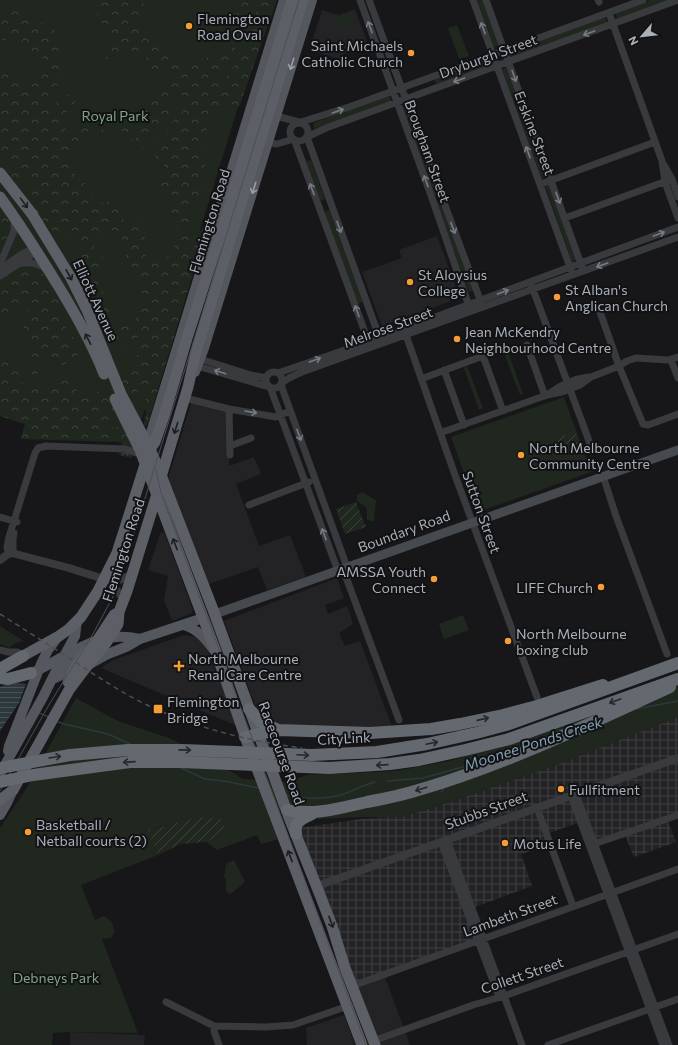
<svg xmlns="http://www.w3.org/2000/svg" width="678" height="1045" viewBox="0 0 678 1045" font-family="Commissioner,sans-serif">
<defs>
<pattern id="industrial-grid" width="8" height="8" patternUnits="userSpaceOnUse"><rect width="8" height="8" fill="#232326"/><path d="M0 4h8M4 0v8" fill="none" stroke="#404043"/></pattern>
<pattern id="forest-crowns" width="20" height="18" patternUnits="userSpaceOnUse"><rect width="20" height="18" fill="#1f271f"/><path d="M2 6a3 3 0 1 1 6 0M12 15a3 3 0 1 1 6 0" fill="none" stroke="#3d443d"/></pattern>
<pattern id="garden-furrows" width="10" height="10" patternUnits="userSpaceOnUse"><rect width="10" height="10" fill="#1f271f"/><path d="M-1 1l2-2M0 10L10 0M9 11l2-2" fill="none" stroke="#3d443d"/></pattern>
<pattern id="water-rules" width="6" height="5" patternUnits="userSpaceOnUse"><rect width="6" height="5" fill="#2d383d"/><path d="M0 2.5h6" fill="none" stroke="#495257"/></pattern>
</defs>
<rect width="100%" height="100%" fill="#171719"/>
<path fill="#232326" d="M355,9L368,44L341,55L340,59L309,50L322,10L339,15Z
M437,236L460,298L382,326L362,272L402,258L399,250Z
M192,400L228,411L229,466L254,457L261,474L236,484L259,546L290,535L306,577L267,590L258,567L209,584L168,479Z
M163,532L165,534L193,610L192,613L172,621L164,600L168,576L148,570L159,537L161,533Z
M337,578L344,598L325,605L328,614L347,606L353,624L339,633L345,646L360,641L392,727H327L279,724L268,720L258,712L256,708L230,637L224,621Z
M184,635L198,637L207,648L237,726L101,668L113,660Z
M384,975L406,1034L410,1045H377L355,985Z
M344,1015L355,1045H307L306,1028Z
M70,1032L145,1035L144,1045H70Z"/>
<path fill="url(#industrial-grid)" d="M678,717V815L667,819L676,842L634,857L624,833L589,846L580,822L547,834L551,845L521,854L532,886L467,910L478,941L355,985L299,828L361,819L389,817H401L450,802L553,766Z"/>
<path fill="#1f271f" d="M0,0H271L140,425L130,442L44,433L21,439L25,424L0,416Z
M477,0H483L500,45L494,47Z
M650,0H670L617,18L615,13Z
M353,11L357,22L338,29L333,18Z
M605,17L608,23L511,58L508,51Z
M457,25L469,56L459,59L448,28Z
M487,60L489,65L436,84L434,79Z
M508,67L519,97L513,100L502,69Z
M389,95L392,102L314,129L313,123Z
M521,104L547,177L542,179L516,106Z
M406,106L438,195L433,197L401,107Z
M311,160L325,199L320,201L306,161Z
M550,184L577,260L572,262L545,185Z
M441,201L474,291L469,292L436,203Z
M329,210L363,302L358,304L324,212Z
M508,352L523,394L520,395L504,353Z
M467,366L483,408L479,410L464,368Z
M564,397L591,472L478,512L451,437Z
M362,492L376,500L374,521H371L367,520V508L357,501V495Z
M463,615L469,630L444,639L439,624Z
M0,626L24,641L13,644L10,648L0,644Z
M678,684V717L553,766L450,802L401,817H363L319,819L267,806L280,839L261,844L257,835L217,850L206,842L224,835L165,825L149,830L158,855L81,885L95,920L104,916L111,921L115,931L111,938L102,939L138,1033L70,1032L53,1033L52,1045H0V828L26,789L76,698L118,721L169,738L211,759L243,779L288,782L307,775L396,771L449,761L559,728Z
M234,860L245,882L231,894L226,892V880L224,877L226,864Z"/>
<path fill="url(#forest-crowns)" d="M103,0H144L140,20L148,37L160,52L188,63L213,56L223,46L229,36L242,0H252L233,55L220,80L221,87L226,82L228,70L234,67L240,47L256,14V0H277L239,107L230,103L218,106L201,141L206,171L200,193L191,210L192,233L189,252C189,251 194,248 194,247C200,240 197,227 208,224L147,426H143L146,414L144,403L146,399L138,391L129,398L122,383L129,362L136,358L147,333L136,337L128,345L104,344L107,337L117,331L115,328L117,321L133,322L146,303L142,292L144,279C139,272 130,269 123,262L128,251C125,243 120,232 111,230L94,246L93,249L95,253L102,256L105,263L98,284L101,290L111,297V309L104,317L92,315C91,309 91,304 89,299C81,274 67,271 81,242L66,237L41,224L30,207V199L36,184L27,176L16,179L9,175L8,167L12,166C8,158 4,156 0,149V63L5,68L11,78L24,85L38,79L44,59L27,50L18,37L3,40L0,39V11L8,5L16,4L25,10L32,19L52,27L61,39L58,58L63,81L55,87L47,104L50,108L54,107L60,97L76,93L78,100L66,109L69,120L65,131C77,133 78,127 86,118L89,120L92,136L71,154L70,170L91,189L95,204L112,201C120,209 119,214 125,222L137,224L142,221L145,223L146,229L141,233L150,243L143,248L146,257C162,266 168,259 175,245C177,239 179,233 177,226C175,221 169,216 165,211L173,200L164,192L160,183L166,167L158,161L151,148L167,133L169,125L189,106L183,98L182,94L203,68C184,74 186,84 172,95L170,118L164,121L157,137L146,141L143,148L135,153L129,142L130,140H136L135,134L122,131L121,125L135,108L144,104L150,92C164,92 172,90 169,74L157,69L147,73V58L141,50L132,53L121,49L117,62L106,58L109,34L97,15Z
M100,111L106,115L108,120L103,125V133L99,134L94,120L96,112Z
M0,205L6,213L13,227L0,258Z
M25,265L37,268L44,275L60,304L59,315L64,323L66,329L80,345L79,354L68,360L66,364L53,368L49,362H43L41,367L39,368L37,375L25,373L22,378V383L27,385L29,388L33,389L36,387L44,388L58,379L67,381L70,374C79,379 79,384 76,393L77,396H91L99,391H105L118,415L113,421L107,422L101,432L102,433L112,428L123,426L134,448L132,458L119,455L122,442L21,439L25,424L0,416V360L4,362L14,358L19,362L18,368L23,371L28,368V363C39,350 30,338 23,326C27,319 29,311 27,302H25L17,310L12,309L4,315L0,316V279L13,269Z"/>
<path fill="url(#garden-furrows)" d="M575,431L581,446L555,456L553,450L555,449L552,440Z
M356,502L366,527L345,534L336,509Z
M200,817L221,818L226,829L224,835L206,842L181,844L158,855L148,830Z"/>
<path fill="url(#water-rules)" d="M10,683H19L26,684L19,703L0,731V687Z"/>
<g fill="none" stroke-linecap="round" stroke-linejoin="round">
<path stroke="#2d383d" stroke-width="1.5" d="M636,709L678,701
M39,713L49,717
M56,721L64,724L108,734L130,744
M181,768L205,779L224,781L259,788
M387,781L423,778L498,757
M442,792L443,788
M286,795C303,799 321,799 337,796C350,793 362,785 375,782
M299,808L302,798"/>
<path stroke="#383a3e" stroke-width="7" d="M360,0L433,201L470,309
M369,0L482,305
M473,0L571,270
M486,0L582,267
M598,0L599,2
M609,13L662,161L665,182L678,218
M276,116L299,122
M301,122L349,107L643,0
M290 132a9 9 0 1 1 18 0a9 9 0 1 1-18 0Z
M307,137L326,128L678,0
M307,137L381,342
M294,139L370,346
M268,143L277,144L294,139
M664,165L672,179L678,197
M541,184L655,142
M565,218L672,179
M0,264L14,231V219
M16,265C27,261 36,262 46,269
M0,271C7,264 26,249 36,249
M0,276L33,254L36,249
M531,284L592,449
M600,312L619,366L643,424L648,425L678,414
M406,335L456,478L537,697
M527,345L545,396
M200,359L251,375L266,378
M671,360L678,378
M197,366L269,387
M444,370L464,425
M266 380a8 8 0 1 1 16 0a8 8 0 1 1-16 0Z
M278,373L368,342L678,227
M421,379L483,356L503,411
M282,383L289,378L302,372L678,237
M281,385L347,567
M270,387L338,571
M550,393C562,384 574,379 588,377
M185,398L229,409L276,417L290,411
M229,409L230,455
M440,433L547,395L562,392L580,385L591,377L619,366L627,361L636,358L668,360L678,357
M230,446L251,438
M603,476L616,516L667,654
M249,505L309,482
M0,517L17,522
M13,553V539L14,533
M8,554L7,547L9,537L35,453L38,448L46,446L125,449L142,455
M343,569L399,720
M0,650L8,652H17L23,656
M576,794L669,1045
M571,796L663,1045
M537,808L573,906
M447,840L522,1045
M441,842L498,994
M591,845L678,815
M352,986L678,869
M166,1002L214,1026L266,1027L293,1025L348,1006
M214,1026V1031L219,1045
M373,1041L473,1005L504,996L678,934
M548,1045L678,999"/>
<path stroke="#383a3e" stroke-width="8" d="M0,560L8,554L12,553L69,568L110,581L119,580L132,575
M110,581L124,600
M317,886L678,758"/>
<path stroke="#46494e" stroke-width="9" d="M215,614L678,450"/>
<path stroke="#54575d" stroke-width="10" d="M195,372L204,348L312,0
M150,448V436L158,410L284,0
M184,625C197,629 205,638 213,649
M90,664L108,654L128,646L140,639L203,618
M36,671C73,654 96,629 140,639
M55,678L59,676L78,649
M8,751L9,746L41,664L48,650L57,638
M1,772L43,697L55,673L75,636L77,621
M0,815L7,803L13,790"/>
<path stroke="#5c6066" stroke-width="11" d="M0,173L32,214L71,278L87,310L121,394L150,449L161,475L212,607L290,820L320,895L332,926L345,968L375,1045
M0,197C21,226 40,256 59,287C76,315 92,343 104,374
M115,399L140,450L216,652L248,745L362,1045
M161,477L188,387L196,352L303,0
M23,656L59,636L69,629L81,617L98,591L117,553L150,449L155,442L164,416L188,335L225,220L292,0
M87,661L93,647L114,615L119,612
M68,682L77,665L87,651
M0,800L13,790L69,690L84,670L106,643L118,624L119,612L127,591L157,494"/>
<path stroke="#64686f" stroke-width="12" d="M0,669L23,656
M0,678L8,679L31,673
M249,709L261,722L278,730
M245,737L278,730L370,733L431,729L460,724L503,715L537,706L603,685
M287,810C314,816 340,808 367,802C383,799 399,796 415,791C503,766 587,725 670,687
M296,834C294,821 302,819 312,814"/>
<path stroke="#4b4e53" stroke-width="1" d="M156,470L161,493L366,1045
M0,791L50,703L93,634L117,589L299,0"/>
<path stroke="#4b4e53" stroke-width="1.5" stroke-dasharray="5 4" stroke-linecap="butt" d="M0,614C25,630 49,645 74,661C98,677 122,693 147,705C196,728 248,741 302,748"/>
<path stroke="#64686f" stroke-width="12" d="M0,768L70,755L128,750H182L312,755L377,752L427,744L476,733L506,725L678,663
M0,782L33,775L130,762H180L329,768L390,764L419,760L465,750L509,739L678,679"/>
</g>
<defs><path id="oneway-shaft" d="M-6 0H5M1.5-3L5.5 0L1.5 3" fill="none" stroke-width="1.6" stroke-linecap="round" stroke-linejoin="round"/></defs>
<g stroke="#767b82">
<use href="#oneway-shaft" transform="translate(370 27) rotate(-110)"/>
<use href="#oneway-shaft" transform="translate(483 28) rotate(-110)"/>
<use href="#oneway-shaft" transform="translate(589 33) rotate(160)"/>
<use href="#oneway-shaft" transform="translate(514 76) rotate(71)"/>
<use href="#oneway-shaft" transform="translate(459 80) rotate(160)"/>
<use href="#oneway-shaft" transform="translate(338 111) rotate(-19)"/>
<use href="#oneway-shaft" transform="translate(528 152) rotate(-110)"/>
<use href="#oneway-shaft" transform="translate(426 181) rotate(-110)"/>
<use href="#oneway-shaft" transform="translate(312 189) rotate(-110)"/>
<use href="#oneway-shaft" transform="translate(558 198) rotate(70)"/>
<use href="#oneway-shaft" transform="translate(339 227) rotate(70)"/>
<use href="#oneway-shaft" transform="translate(453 228) rotate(69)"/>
<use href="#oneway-shaft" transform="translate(659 234) rotate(-20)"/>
<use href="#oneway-shaft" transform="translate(602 265) rotate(160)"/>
<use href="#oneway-shaft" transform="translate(503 292) rotate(-20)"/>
<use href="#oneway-shaft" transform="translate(357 311) rotate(-110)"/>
<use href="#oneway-shaft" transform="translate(315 360) rotate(-20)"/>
<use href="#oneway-shaft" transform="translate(220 372) rotate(-163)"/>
<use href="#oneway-shaft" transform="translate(251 412) rotate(10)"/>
<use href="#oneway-shaft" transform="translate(299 435) rotate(70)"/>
<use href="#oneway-shaft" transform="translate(324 534) rotate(-110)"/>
</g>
<g stroke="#989ea7">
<use href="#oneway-shaft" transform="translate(292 64) rotate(107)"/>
<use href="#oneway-shaft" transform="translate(254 188) rotate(107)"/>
</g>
<g stroke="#1d1e20">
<use href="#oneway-shaft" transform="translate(24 203) rotate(54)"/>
<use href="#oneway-shaft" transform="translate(69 275) rotate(61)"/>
<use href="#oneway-shaft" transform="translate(88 339) rotate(-117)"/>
<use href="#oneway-shaft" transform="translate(176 428) rotate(107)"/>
<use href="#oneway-shaft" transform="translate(175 544) rotate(-111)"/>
<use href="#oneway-shaft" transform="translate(290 856) rotate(-111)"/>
<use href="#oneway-shaft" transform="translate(331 922) rotate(70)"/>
</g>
<g stroke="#26282b">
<use href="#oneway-shaft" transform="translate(615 701) rotate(160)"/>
<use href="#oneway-shaft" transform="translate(483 719) rotate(-13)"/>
<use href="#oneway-shaft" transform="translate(432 743) rotate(-12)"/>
<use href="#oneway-shaft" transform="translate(185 750) rotate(1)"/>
<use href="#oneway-shaft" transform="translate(303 755) rotate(3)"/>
<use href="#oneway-shaft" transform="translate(55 757) rotate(-9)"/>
<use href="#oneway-shaft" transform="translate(129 762) rotate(176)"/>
<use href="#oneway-shaft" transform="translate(382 765) rotate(176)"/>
<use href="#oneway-shaft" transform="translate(421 789) rotate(162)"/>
</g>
<g fill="#f49e35" stroke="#121214" stroke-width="1.5">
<circle cx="189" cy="26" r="4"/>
<circle cx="411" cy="53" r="4"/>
<circle cx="410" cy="282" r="4"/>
<circle cx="557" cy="297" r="4"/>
<circle cx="457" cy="339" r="4"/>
<circle cx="521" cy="455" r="4"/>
<circle cx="434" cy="579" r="4"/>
<circle cx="601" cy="587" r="4"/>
<circle cx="508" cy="641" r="4"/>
<path d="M177 660h4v4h4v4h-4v4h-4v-4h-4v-4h4z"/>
<rect x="153" y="704" width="10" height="10" rx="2"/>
<circle cx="561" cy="789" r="4"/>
<circle cx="28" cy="832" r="4"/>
<circle cx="505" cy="843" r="4"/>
</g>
<g text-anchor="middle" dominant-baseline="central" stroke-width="4" stroke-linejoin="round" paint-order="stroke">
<g font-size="14" fill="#a9b0b9" stroke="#121214" text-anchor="start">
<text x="197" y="18">Flemington<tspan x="197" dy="16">Road Oval</tspan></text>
<text x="403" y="45" text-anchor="end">Saint Michaels<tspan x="403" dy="16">Catholic Church</tspan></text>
<text x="418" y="274">St Aloysius<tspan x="418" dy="16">College</tspan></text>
<text x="565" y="289">St Alban's<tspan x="565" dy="16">Anglican Church</tspan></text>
<text x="465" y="331">Jean McKendry<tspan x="465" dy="16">Neighbourhood Centre</tspan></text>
<text x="529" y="447">North Melbourne<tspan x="529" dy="16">Community Centre</tspan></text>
<text x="426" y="571" text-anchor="end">AMSSA Youth<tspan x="426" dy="16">Connect</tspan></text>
<text x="593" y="587" text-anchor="end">LIFE Church</text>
<text x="516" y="633">North Melbourne<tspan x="516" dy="16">boxing club</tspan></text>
<text x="188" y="658">North Melbourne<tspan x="188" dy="16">Renal Care Centre</tspan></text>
<text x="167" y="701">Flemington<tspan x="167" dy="16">Bridge</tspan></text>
<text x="569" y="789">Fullfitment</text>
<text x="36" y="824">Basketball /<tspan x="36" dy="16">Netball courts (2)</tspan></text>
<text x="513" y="843">Motus Life</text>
</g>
<g font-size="14" fill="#a9b0b9" stroke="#121214">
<text transform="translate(488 56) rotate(-20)">Dryburgh Street</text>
<text transform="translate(535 133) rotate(69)">Erskine Street</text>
<text transform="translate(428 151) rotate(70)">Brougham Street</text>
<text transform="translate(209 221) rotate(-73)">Flemington Road</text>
<text transform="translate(96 300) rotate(65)">Elliott Avenue</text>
<text transform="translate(388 327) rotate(-20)">Melrose Street</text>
<text transform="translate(482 512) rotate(70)">Sutton Street</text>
<text transform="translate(404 531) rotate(-20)">Boundary Road</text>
<text transform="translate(123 550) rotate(-72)">Flemington Road</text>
<text transform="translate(344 738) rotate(-3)">CityLink</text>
<text transform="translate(282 753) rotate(70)">Racecourse Road</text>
<text transform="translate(486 810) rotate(-20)">Stubbs Street</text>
<text transform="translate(510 915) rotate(-20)">Lambeth Street</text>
<text transform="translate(522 975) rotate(-19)">Collett Street</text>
</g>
<g font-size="14" fill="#82a480" stroke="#121214">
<text x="115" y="115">Royal Park</text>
<text x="56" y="977">Debneys Park</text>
</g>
<g font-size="15" font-style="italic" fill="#80a2b4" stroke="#121214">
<text transform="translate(533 743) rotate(-18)">Moonee Ponds Creek</text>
</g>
</g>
<g transform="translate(642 36) rotate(242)" stroke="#121214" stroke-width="3" paint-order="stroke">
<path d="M0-3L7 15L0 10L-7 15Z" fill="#a9b0b9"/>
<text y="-6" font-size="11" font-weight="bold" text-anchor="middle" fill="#a9b0b9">N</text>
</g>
</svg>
